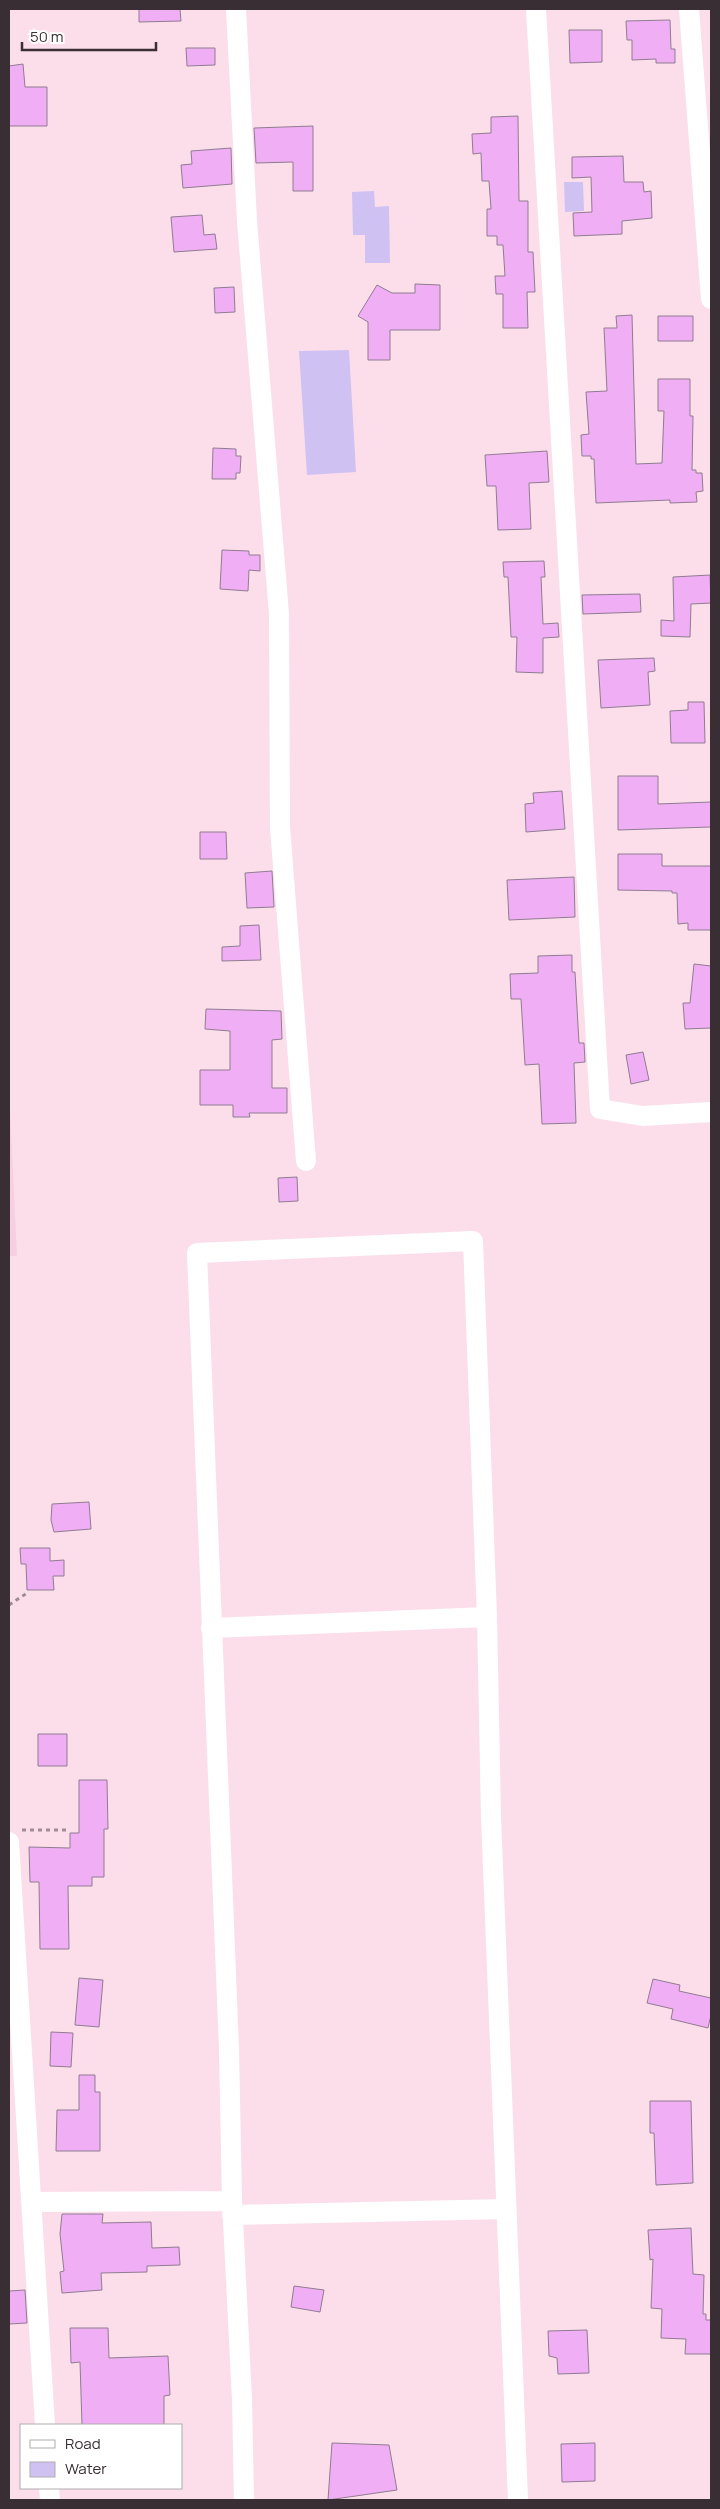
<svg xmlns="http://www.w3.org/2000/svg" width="720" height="2509" viewBox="0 0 720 2509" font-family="Manrope,sans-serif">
<rect width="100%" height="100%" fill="#fcdeeb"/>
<path fill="#f6cfe0" d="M9,1088L17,1256H9Z"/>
<path fill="#cfc1f2" d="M564,182H583L584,211L565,212Z
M374,191L375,207L389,206L390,263H365V235H353L352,192Z
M349,350L356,472L307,475L299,351Z"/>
<path fill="#f0aff5" stroke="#8f7c90" d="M139,9H180L181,21L139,22Z
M670,20L671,49H675V63H656V59L632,60V40H627L626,21Z
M569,30H602V62L570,63Z
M186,48H215V65L187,66Z
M23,64L25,87H47V126H9V66Z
M518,116L519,201H528V252H533L535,292H527L528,328H503V294H496L495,276H505L503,245H497V236H487V209H491L489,181H482L481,153L473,154L472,134L491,133V117Z
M313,126V191H293V162L256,163L254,128Z
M231,148L232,184L183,188L181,165L192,164L191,151Z
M623,156L624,182H643L644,192L651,191L652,218L622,221V234L574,236L573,213L592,212L591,177L572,178V157Z
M202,215L204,235L215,234L217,249L174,252L171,217Z
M415,284L440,285V330H390V360H368V322L358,316L377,285L392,293H415Z
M234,287L235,312L215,313L214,288Z
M632,315L636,464L662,463L664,411H658V379H690V416H693L692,470H696V473H702L703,491L696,492L697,502L670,503V500L596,503L594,459H591V456H582L581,435L589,434L586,392L607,391L604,328H617L616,316Z
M658,316H693V341H658Z
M213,448L236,449V456H241L240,473H236V479H212Z
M547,451L549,482L529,483L531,529L498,530L496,486H487L485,455Z
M222,550L249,551V555H260V571L249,570L248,591L220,589Z
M544,561L545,577H541L543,624L558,623L559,637L543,638V673L516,672L517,637H511L508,577H504L503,562Z
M710,575L711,603L691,604L690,637L661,636V620L674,621L673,577Z
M640,594L641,612L583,614L582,595Z
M654,658L655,671L648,672L650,705L601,708L598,660Z
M688,702H704L705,743H671L670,711L688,710Z
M618,776H658V804L711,802V827L618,830Z
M562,791L565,829L526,832L525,804L534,803L533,793Z
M200,832H226L227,859H200Z
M618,854H662V866H711V930H688V923L678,924L677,893H672V891L618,890Z
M272,871L274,907L247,908L245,873Z
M574,877L575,917L509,920L507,880Z
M259,925L261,960L222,961V947L240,946V926Z
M572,955V972H575L579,1043H584L585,1062L574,1063L576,1123L542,1124L539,1064L525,1065L521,999H511L510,974L538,973V956Z
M694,964L711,966V1028L685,1029L683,1003H690Z
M206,1009L281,1011L282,1039L272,1040V1088H287V1113H249L250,1117H233V1105H200V1070H230V1031L205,1029Z
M643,1052L649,1080L631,1084L626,1055Z
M297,1177L298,1201L279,1202L278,1178Z
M89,1502L91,1529L54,1532L51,1520L52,1504Z
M20,1548H50V1561L64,1560V1576H53L54,1590H27L26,1564H21Z
M38,1734H67V1766H38Z
M79,1780H107L108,1829H104V1877H92V1886H68L69,1949H40L39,1882H30L29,1847L70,1848V1833H79Z
M79,1978L103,1980L99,2027L75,2025Z
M653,1979L680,1985L679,1991L711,1998V2015L708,2028L671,2019L673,2009L647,2003Z
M51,2032L73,2033L71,2067L50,2066Z
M79,2075H95V2092H100V2151H56L57,2110H79Z
M650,2101H691L693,2183L656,2185L654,2133H650Z
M62,2214H103L102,2223L151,2222L152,2248L179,2247L180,2265L147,2266V2272L101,2273L102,2290L62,2293L60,2272L64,2271L60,2234Z
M691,2228L693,2274L704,2275L703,2314H706V2320H711V2354H685L686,2339L661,2338L662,2309L651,2308L653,2259L650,2260L648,2230Z
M294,2286L324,2290L320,2312L291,2307Z
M25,2290L27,2323L9,2324V2291Z
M70,2328H108L109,2358L168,2356L170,2395L164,2396V2425H82L80,2362L71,2363Z
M587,2330L589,2373L558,2374L557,2358L549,2356L548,2331Z
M332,2443L389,2445L397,2490L328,2500Z
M595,2443V2481L562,2482L561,2444Z"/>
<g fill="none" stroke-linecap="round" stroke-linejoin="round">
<path stroke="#a08b95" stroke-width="3" stroke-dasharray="4 4" stroke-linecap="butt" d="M9,1605L27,1593
M22,1830H68"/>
<path stroke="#fff" stroke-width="20" d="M236,9L247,221L279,614L280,827L306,1161
M536,9L600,1109L643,1116L711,1112
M689,9L711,299
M211,1628L487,1617
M9,1842L45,2425
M31,2202L232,2201
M232,2215L506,2209
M49,2488L50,2500
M244,2500L242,2399L232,2201L229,2049L197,1253L473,1241L487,1617L491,1816L518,2500"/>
</g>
<rect width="720" height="2509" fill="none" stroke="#392e33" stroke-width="20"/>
<rect x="20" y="2424" width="162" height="65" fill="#ffffff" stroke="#b0abad"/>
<rect x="30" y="2440" width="25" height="8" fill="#ffffff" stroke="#b0abad"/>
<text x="65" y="2449" font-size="15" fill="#392e33">Road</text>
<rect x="30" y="2462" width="25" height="15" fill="#cfc1f2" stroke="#b0abad"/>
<text x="65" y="2474" font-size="15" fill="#392e33">Water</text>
<path d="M22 42v8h134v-8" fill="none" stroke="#392e33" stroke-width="2.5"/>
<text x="30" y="42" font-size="15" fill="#392e33" stroke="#ffffff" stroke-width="4" paint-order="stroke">50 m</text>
</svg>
